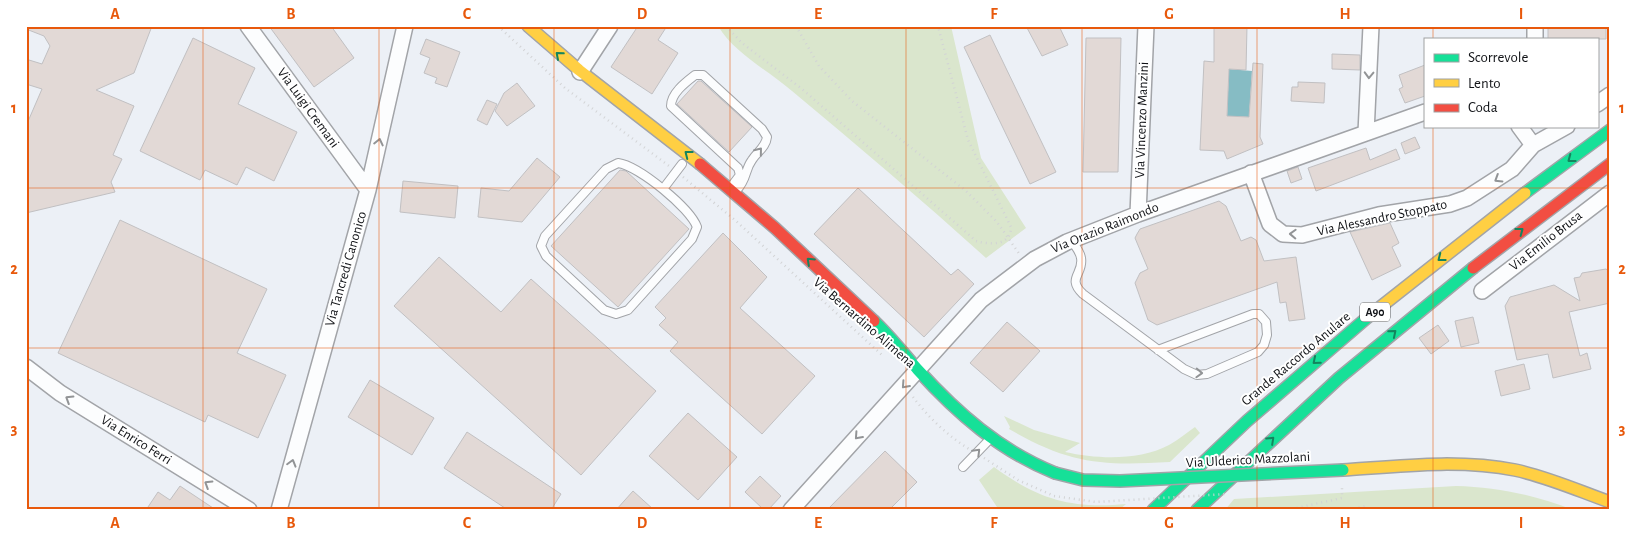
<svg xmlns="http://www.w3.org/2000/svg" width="1636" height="536" viewBox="0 0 1636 536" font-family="'Alegreya Sans',sans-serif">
<rect width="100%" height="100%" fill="#ecf0f6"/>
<path fill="#dae6cd" d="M718,26H951L981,158L1026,228L986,258C923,201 858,146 792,91C768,70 735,54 718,26Z
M1004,416L1034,430L1080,443L1065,452C1097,459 1139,461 1169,445C1178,440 1186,433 1195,427L1200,433L1170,462C1102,466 1069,464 1009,429L1010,427Z
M994,467C1038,499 1070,509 1126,504L1119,510H999L979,480Z
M1456,486C1497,487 1535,495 1573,510H1225L1234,499Z"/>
<path fill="#86bcc4" d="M1229,69L1252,71L1249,117L1227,116Z"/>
<path fill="#e2d9d6" stroke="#c1c0c2" d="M26,26H152L134,73L96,90L134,106L113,155L122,159L111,182L115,192L26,213V126L42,89L26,84V67L29,60L42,64L50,46L44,36L26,29Z
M269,26H331L354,58L314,87Z
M638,26H667L658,40L678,53L652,94L611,67Z
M1026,26H1059L1068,45L1042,56Z
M1214,26H1247L1246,70L1229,69L1227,116L1249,117L1253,63L1263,64L1260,137L1263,144L1227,159L1224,151L1200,150L1204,61L1214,62Z
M1548,26H1606V39H1548Z
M990,35L1056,172L1030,184L964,47Z
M193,38L255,68L238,104L297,132L274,181L246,167L237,185L205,170L200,180L140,151Z
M1086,38H1121L1118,172H1083Z
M426,39L460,52L447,87L435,83L437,78L424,73L430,58L420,54Z
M1332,54L1360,55V70L1332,69Z
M1425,65V96L1405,103L1399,89L1403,87L1399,75Z
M698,81H701L752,127L729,152L677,104Z
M1298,82L1325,83L1324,103L1291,101L1292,87H1298Z
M517,83L535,106L507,126L495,111L504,93Z
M487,100L497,104L487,125L477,120Z
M1415,137L1420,148L1405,154L1401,143Z
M1366,148L1370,160L1396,149L1400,159L1316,191L1308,168Z
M537,158L560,177L522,222L478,217L481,188L509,191Z
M1298,167L1302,179L1291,183L1287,171Z
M620,170L626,171L689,229L618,307L551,246Z
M403,181L458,186L455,218L400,212Z
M858,188L951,275L958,269L974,284L924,337L814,234Z
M1219,201L1226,206L1241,241L1251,237L1256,240L1264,261L1296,257L1305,319L1289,321L1286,302L1280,303L1277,282L1157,325L1148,320L1135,283L1140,273L1148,269L1135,238L1137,234L1140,229Z
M120,220L267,289L237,353L286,375L258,438L208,415L205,422L58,353Z
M1390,223L1399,243L1392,247L1401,266L1372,280L1350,232Z
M723,233L767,277L740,308L815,376L762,434L670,351L678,342L659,325L666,318L655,307Z
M439,257L501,312L531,279L656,391L581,475L394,306Z
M1606,269L1610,272V303L1569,312L1580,356L1587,353L1591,369L1553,378L1548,354L1517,360L1505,306L1510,297L1554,285L1580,301L1574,278L1580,277L1582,273Z
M1473,317L1479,343L1461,347L1455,321Z
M1007,322L1040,351L1003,392L970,363Z
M1438,325L1449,341L1431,354L1419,338Z
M1524,364L1530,389L1501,396L1495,371Z
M370,380L434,418L412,455L348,417Z
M688,413L737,457L698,500L649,456Z
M467,432L561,494L551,510H508L444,468Z
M885,451L917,482L889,510H827Z
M760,476L781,496L768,510H764L745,492Z
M180,486L216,510H146L158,492L170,500Z
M633,491L654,510H616Z"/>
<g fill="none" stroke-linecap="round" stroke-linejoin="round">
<g stroke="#a2a4a8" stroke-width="10">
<path id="lane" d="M618,163C639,166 690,208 697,227L692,239L628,310L616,314L604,310L546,256L541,246L545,236L606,169Z
M731,187L740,175L738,168L671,106C671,93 686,82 695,75H703L762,129L767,137C766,147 757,152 752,160C744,171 748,178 736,191
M663,189L682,164
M1071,240C1075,246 1080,251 1081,258C1084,274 1066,278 1083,294L1184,369L1197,375L1207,374L1258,352L1264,345L1267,335L1266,322L1259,314H1253L1158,350
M963,467L990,439"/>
</g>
<g stroke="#a2a4a8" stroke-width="18">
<path id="street" d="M248,26L368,190
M1535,39V26
M580,72L610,26
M1597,104L1610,95
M1519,126L1533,145
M1366,133L1371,26
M1251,173L1270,224L1283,234L1302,235L1379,215L1450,204L1467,198L1512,169L1533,145L1567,126
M1138,214L1146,26
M1482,291L1610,193
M26,367L60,393L249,510
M279,510L368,190L405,26
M791,510L981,300L1035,259L1067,242L1138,214L1425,112"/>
</g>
<g stroke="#a2a4a8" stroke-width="14">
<path id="fast" d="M1525,193L1610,130
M874,321C890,336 903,353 918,370C957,413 1000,451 1055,473
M1153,510L1247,421L1369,316
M1197,510L1339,378L1473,268"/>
</g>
<g stroke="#a2a4a8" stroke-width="14">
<path id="slow" d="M528,26L579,70L700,164
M1369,316L1525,193
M1343,470C1400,466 1459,459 1515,470C1548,477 1579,491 1610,502"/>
</g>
<g stroke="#a2a4a8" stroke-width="14">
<path id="jam" d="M700,164L775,228L874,321
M1473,268L1610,164"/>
</g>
<path stroke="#d2d3d5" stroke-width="2.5" stroke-dasharray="1 4" stroke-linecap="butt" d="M498,26L565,88L669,166
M726,26L742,43L802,89L976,241C990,245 1011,246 1011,227L968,140L938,26
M796,26L819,66L852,101L966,191L997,222L1020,255
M683,177L736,221L882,355
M913,397C928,417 948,436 969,449
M984,458L1018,480L1054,496
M1287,510L1342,498V485
M1349,510L1365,506L1367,510"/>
<use href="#lane" stroke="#fcfdfe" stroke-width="8"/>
<use href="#street" stroke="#fcfdfe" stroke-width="15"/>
<use href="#fast" stroke="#16e098" stroke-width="11"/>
<use href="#slow" stroke="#ffcf43" stroke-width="11"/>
<use href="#jam" stroke="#f24e42" stroke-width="11"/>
<g stroke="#a2a4a8" stroke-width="14" stroke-linecap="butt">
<path id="fast-bridge" d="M1055,473L1083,480L1120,481L1343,470"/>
</g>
<path stroke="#d2d3d5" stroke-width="2.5" stroke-dasharray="1 4" stroke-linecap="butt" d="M1054,496L1096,502L1226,494"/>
<use href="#fast-bridge" stroke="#16e098" stroke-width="11"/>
</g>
<defs><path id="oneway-chevron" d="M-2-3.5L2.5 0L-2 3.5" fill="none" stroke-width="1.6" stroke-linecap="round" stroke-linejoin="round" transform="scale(1.25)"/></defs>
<g stroke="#14845e">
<use href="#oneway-chevron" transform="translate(559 55) rotate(-139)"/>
<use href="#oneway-chevron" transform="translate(688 154) rotate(-142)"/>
<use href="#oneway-chevron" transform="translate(1571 159) rotate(143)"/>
<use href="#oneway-chevron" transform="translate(1520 231) rotate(-37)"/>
<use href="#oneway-chevron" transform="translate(1441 258) rotate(142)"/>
<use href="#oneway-chevron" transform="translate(810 261) rotate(-137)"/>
<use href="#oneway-chevron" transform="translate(1393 333) rotate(-40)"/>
<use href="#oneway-chevron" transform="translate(1316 361) rotate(140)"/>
<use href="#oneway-chevron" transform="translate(1271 440) rotate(-43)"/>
</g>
<g stroke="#929496">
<use href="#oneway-chevron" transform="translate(1369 75) rotate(92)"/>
<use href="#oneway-chevron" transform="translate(379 142) rotate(-77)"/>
<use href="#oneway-chevron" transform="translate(759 151) rotate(-51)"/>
<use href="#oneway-chevron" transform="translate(1498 179) rotate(148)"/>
<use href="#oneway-chevron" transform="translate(1293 234) rotate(-178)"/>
<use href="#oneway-chevron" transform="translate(1199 373) rotate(2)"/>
<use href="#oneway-chevron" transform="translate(905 385) rotate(132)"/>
<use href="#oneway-chevron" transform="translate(69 399) rotate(-148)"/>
<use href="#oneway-chevron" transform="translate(858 436) rotate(132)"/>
<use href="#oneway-chevron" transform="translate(977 452) rotate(-45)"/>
<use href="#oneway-chevron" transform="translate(292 463) rotate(-74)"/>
<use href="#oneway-chevron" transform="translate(208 484) rotate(-148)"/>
</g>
<path fill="none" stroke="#e8590c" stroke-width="1" stroke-opacity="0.55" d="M203,26V510M379,26V510M554,26V510M730,26V510M906,26V510M1082,26V510M1257,26V510M1433,26V39M1433,126V510M26,188H1610M26,348H1610"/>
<g text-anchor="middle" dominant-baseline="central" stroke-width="4" stroke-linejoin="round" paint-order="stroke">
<rect fill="#fff" stroke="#585a5d" stroke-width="1" x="1360" y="302.5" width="30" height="19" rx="4"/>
<g font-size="12" font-weight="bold" fill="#111317">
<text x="1375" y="312">A90</text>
</g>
<g font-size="14" fill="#111317" stroke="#fff">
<text transform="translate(308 108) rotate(54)">Via Luigi Cremani</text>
<text transform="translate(1142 120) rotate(-88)">Via Vincenzo Manzini</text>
<text transform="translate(1382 218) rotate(-12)">Via Alessandro Stoppato</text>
<text transform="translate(1105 228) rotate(-22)">Via Orazio Raimondo</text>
<text transform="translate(1546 241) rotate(-38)">Via Emilio Brusa</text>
<text transform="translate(346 269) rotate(-74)">Via Tancredi Canonico</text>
<text transform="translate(864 323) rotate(41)">Via Bernardino Alimena</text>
<text transform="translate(1296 359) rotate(-40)">Grande Raccordo Anulare</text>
<text transform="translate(136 440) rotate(32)">Via Enrico Ferri</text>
<text transform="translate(1248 460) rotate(-3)">Via Ulderico Mazzolani</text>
</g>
</g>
<rect width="1636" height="536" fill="none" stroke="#ffffff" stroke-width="55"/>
<rect x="1424" y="38" width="175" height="90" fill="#ffffff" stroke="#a0a1a2"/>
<rect x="1434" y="54" width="25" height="8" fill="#16e098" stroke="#a0a1a2"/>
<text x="1468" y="62" font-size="15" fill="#111317">Scorrevole</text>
<rect x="1434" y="79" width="25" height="8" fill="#ffcf43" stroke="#a0a1a2"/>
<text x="1468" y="88" font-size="15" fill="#111317">Lento</text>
<rect x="1434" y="104" width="25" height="8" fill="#f24e42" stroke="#a0a1a2"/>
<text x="1468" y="112" font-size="15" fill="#111317">Coda</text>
<rect x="28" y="28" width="1580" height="480" fill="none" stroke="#e8590c" stroke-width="2"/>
<g font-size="16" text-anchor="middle" font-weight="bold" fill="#e8590c">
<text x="115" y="19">A</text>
<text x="291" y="19">B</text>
<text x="467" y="19">C</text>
<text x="642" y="19">D</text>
<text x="818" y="19">E</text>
<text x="994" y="19">F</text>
<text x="1169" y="19">G</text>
<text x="1345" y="19">H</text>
<text x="1521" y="19">I</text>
<text x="14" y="113">1</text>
<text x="1622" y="113">1</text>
<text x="14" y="274">2</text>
<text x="1622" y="274">2</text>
<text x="14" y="434">3</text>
<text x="1622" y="434">3</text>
<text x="115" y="528">A</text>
<text x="291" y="528">B</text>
<text x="467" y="528">C</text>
<text x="642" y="528">D</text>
<text x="818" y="528">E</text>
<text x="994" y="528">F</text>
<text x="1169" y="528">G</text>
<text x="1345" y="528">H</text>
<text x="1521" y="528">I</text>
</g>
</svg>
